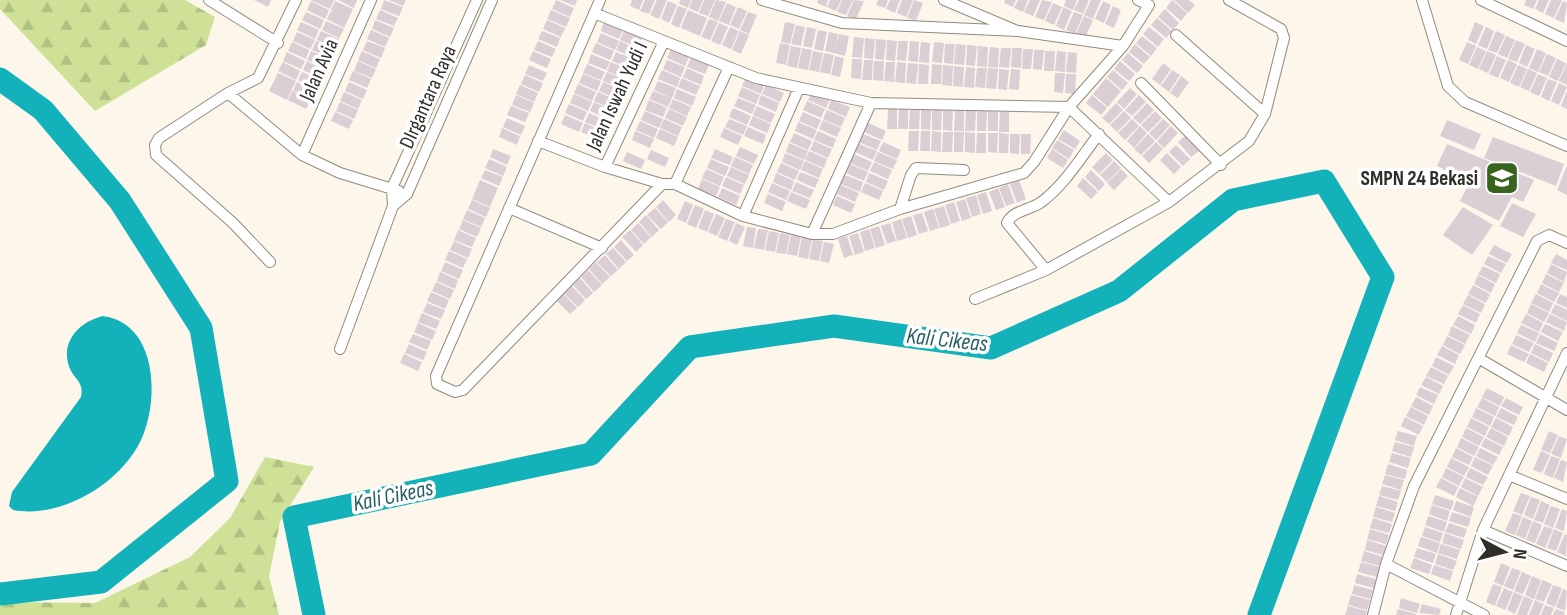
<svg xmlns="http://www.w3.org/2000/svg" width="1567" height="615" viewBox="0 0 1567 615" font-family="'Sofia Sans Condensed',sans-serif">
<defs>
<pattern id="forest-firs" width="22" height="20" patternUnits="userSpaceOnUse" patternTransform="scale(1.75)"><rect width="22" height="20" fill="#cee196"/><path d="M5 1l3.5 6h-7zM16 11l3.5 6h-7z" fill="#b1c181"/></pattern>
</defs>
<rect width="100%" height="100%" fill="#fdf7eb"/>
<path fill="url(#forest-firs)" d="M0,0H185L215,17L206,45L95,111L0,9Z
M265,457L314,467L280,522L269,576L279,615H0V602L95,603L190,557L230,518Z"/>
<path fill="#13b1ba" d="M103,316C157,323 160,399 141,440C120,484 61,519 13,510L9,506L12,492L81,397C84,384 77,381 71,371C58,344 78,322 103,316Z"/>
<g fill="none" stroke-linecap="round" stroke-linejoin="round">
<path stroke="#13b1ba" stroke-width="23" d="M0,79L43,110L120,201L201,328L227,481L101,582L0,594
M314,615L294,517L591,454L690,347L834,326L991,348L1119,291L1233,200L1324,181L1383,277L1259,615"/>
</g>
<path fill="#dbced4" d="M254,0H271L268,7Z
M311,0H334L330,9Z
M338,0H357L354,8Z
M384,0L403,7L399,16L381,9Z
M389,0H406L403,6Z
M556,0L574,8L570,17L552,9Z
M560,0H577L575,6Z
M632,0H643L639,10L630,6Z
M645,0H655L649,14L640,11Z
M657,0H667L659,19L650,15Z
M680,0H691L688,8L679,4Z
M692,0H703L698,12L689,8Z
M704,0H715L708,16L699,13Z
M716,0L726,2L718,21L709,17Z
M818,0H828L826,7L817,3Z
M830,0H841L836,11L827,7Z
M842,0H853L846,15L837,12Z
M854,0L864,1L856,19L847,16Z
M878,0H888L885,8L876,5Z
M890,0H900L895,13L886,9Z
M902,0H913L906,17L897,13Z
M914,0L923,3L916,21L907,18Z
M1005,0H1016L1013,7L1004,3Z
M1018,0H1028L1023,12L1014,8Z
M1030,0H1040L1033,16L1024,12Z
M1042,0L1052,2L1044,20L1035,17Z
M1066,0H1077L1073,10L1064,6Z
M1079,0H1089L1083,14L1074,10Z
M1091,0H1101L1093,19L1084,15Z
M1172,0L1187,13L1181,21L1166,8Z
M1174,0H1189L1195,5L1188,13Z
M1526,0H1537L1533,9L1524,5Z
M1539,0H1549L1543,13L1535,9Z
M1551,0H1562L1554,18L1545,14Z
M311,1L329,10L325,19L307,10Z
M335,1L353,9L344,28L327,19L331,11L334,12L331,10Z
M668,1L677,5L669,23L661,19Z
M1103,1L1111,5L1104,23L1095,19Z
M1563,1L1567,3L1564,23L1555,19Z
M727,3L736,7L729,25L719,21Z
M1053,3L1062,7L1054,25L1045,21Z
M678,6L687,9L679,28L671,24Z
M1113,6L1121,10L1114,28L1105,24Z
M738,7L747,11L739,29L730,25Z
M1063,7L1072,11L1064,30L1056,26Z
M1165,9L1179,23L1173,30L1158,17Z
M380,10L398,18L394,26L376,19Z
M551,10L570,18L566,27L547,19Z
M688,10L707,18L700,36L681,28Z
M306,12L324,20L320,29L302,20Z
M748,12L757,15L749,34L740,30Z
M1074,12L1083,15L1075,34L1066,30Z
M1084,16L1093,20L1085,38L1076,34Z
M1157,18L1172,31L1166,38L1151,25Z
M709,19L718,22L710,40L701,37Z
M375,20L394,28L390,37L372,29Z
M547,20L565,28L561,37L543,29Z
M326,21L344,29L339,38L322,30Z
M301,22L319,30L315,39L297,30Z
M604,22L623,30L619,39L601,31Z
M785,22L795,24L790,44L781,42Z
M1475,22L1484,26L1476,44L1468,40Z
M719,23L728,27L720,45L711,41Z
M796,25L805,27L801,46L791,44Z
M730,27L739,31L731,49L722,45Z
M807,27L816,29L812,48L803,46Z
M1149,27L1164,39L1158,47L1143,34Z
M1486,27L1494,31L1487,49L1478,45Z
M371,30L389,38L385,47L367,39Z
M818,30L827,32L823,51L814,49Z
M321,31L339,39L335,48L317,40Z
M542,31L560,38L557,47L538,39Z
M624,31L642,38L639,48L620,40Z
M740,31L749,35L741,54L732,50Z
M1496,31L1505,35L1497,53L1488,50Z
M297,32L315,40L310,49L293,41Z
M829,32L838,34L836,46L839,34L849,36L845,56L825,51Z
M601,33L619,41L615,50L597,42Z
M1142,36L1157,48L1151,56L1136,43Z
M1506,36L1515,40L1507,58L1498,54Z
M854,37L864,38L862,58L852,57Z
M865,38L875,39L873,59L864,58Z
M876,39L886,40L884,60L875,59Z
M887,40L897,41L895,61L886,60Z
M1516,40L1525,44L1517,62L1508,59Z
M316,41L334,49L330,58L312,50Z
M367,41L385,48L381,58L363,50Z
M538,41L556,49L552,57L534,50Z
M620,41L638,49L634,58L616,50Z
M898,41H908L906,61L897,60Z
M910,41L919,42L918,62L908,61Z
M292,42L309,50L306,59L288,51Z
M921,42L930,43L929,63L919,62Z
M934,42L944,43L942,63L932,62Z
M1467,42L1476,46L1468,64L1459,60Z
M596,43L614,51L610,60L592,52Z
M780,43L790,45L786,65L776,63Z
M945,44H955L953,64L944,63Z
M956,44L966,45L964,65L954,64Z
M1135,44L1150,57L1144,64L1129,52Z
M967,45L977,46L975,66L966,65Z
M1526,45L1535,49L1527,67L1519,63Z
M791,46L801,48L797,68L787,66Z
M978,46L988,47L987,67L977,66Z
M990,47L999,48L998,68L988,67Z
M1477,47L1486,51L1478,69L1469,65Z
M802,48L812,50L808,70L798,68Z
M1001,48H1011L1009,68L999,67Z
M1012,48H1022L1021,68L1011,67Z
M671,49L689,57L685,66L667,58Z
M1023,49H1033L1031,69H1022Z
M1537,49L1546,53L1538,72L1529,68Z
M1034,50H1044L1042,70L1033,69Z
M311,51L329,59L325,68L307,60Z
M362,51L380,59L376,68L358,60Z
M533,51L551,59L547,68L529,60Z
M813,51L823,53L819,72L809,70Z
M1045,51H1055L1054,71H1044Z
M1057,51L1066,52L1065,72L1055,71Z
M1487,51L1496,55L1488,73L1479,69Z
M287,52L305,61L301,69L283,61Z
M616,52L634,59L630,68L612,61Z
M1068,52L1077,53L1076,73L1066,72Z
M824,53L834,55L830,74L820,72Z
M1128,53L1143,66L1137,73L1122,60Z
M591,54L610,62L606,70L588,63Z
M1547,54L1556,58L1548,76L1539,72Z
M835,56L844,58L840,77L831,75Z
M1497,56L1506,60L1498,78L1489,74Z
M691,57L709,65L705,74L687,67Z
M852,59H862L861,79L851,78Z
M1557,59L1566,63L1558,81L1549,77Z
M667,60L685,67L681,77L663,69Z
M864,60H873L872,80H862Z
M1508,60L1517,64L1509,82L1500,78Z
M307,61L324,70L320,78L303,70Z
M358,61L376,69L372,78L354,71Z
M874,61H884L883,81L873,80Z
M1120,61L1135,74L1129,81L1114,69Z
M283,62L300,71L296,80L278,71Z
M611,62L629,70L625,79L607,71Z
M886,62H895L894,82L884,81Z
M897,62L906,63L905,83L895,82Z
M908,63L918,64L916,84L906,83Z
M1163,63L1171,69L1160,85L1152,79Z
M1567,63V85L1559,81Z
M587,64L605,72L601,80L583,73Z
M919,64L929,65L928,84H918Z
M932,64L942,65L941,84H931Z
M529,65L547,73L543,81L525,74Z
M943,65L953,66L952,86L942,85Z
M1518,65L1527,69L1519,87L1510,83Z
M954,66L964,67L963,87L953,86Z
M966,67L975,68L974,88L964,87Z
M687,68L704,76L701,85L683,77Z
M977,68H987L985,88L975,87Z
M988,68L998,69L996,89L986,88Z
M999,69L1009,70L1007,90L998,89Z
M1011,69L1020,70L1019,90L1009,89Z
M1528,69L1537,73L1529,91L1520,87Z
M662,70L680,78L677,87L658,79Z
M1113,70L1128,83L1122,90L1107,77Z
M1172,70L1180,75L1169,92L1161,86Z
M353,71L371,79L367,88L349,80Z
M302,72L320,80L316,89L298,80Z
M607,72L625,80L621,89L603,81Z
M278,73L296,81L287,100L269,91Z
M1055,73H1065L1063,93L1054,92Z
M583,74L601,81L597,91L579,83Z
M1066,74H1076L1075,94L1065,93Z
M1538,74L1547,78L1539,96L1530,92Z
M525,75L543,83L539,92L521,84Z
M1181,76L1189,82L1178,98L1170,93Z
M746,77L764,85L761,94L742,86Z
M682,78L700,86L696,95L678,87Z
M1106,78L1121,91L1108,107L1093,94Z
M1548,79L1557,82L1549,101L1541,97Z
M658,81L676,88L672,98L654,90Z
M297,82L315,90L311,99L293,91Z
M349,82L367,90L363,99L345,91Z
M603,82L621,90L617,99L599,91Z
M1559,83L1567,87L1559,105L1551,101Z
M578,84L596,92L592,101L574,93Z
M520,85L538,93L534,102L516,94Z
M766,85L784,93L780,102L762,94Z
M742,87L760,95L756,104L738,96Z
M1130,88L1137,94L1124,109L1117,102Z
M677,89L696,97L692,106L674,98Z
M292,91L310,100L306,109L288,100Z
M653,91L672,98L668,107L649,99Z
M812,91L830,99L826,108L808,100Z
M1567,91V109L1561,106Z
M344,92L362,100L358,109L340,101Z
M598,92L616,100L612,109L594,101Z
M574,94L592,102L588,111L570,103Z
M516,95L534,103L530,112L512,105Z
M761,95L779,103L776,112L758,104Z
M1092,95L1107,108L1101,115L1086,103Z
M1139,95L1146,102L1132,116L1125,110Z
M738,98L756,105L752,114L734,106Z
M673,99L691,107L687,116L669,108Z
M649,100L667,108L663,117L645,110Z
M831,100L850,107L846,117L828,109Z
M807,101L825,109L821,118L803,110Z
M340,102L358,110L354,119L336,111Z
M594,102L612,110L608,119L590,111Z
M1116,103L1123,110L1109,124L1102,118Z
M1147,103L1154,110L1140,124L1133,118Z
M569,104L587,112L583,121L565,113Z
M511,106L529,113L525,122L507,115Z
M757,106L775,114L771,123L753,115Z
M733,108L751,116L747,125L729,117Z
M669,109L687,117L683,126L665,118Z
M888,109H897V129H887Z
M899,109H908V129H898Z
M910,109H920L919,129H909Z
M921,109L931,110L930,130L921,129Z
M827,110L845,118L841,127L823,119Z
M932,110H942L941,130H932Z
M943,110L953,111L952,131L943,130Z
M645,111L663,119L659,128L641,120Z
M955,111H964V131H954Z
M966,111H976L975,131H965Z
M977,111H987L986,131H977Z
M988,111L998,112V131H988Z
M1124,111L1131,118L1117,132L1110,125Z
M1155,111L1162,118L1148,132L1141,125Z
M335,112L353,120L349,129L331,121Z
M803,112L821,120L817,129L799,121Z
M1000,112H1009V132H999Z
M589,113L607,121L603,129L585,122Z
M565,115L583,123L579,132L561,124Z
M753,116L771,124L767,133L749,125Z
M507,118L525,126L521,135L503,127Z
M664,119L682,127L678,136L660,128Z
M729,119L747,126L743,135L725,127Z
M1132,119L1139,126L1125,140L1118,133Z
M1163,119L1170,125L1156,140L1149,133Z
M823,120L841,128L837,137L819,129Z
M1447,120L1481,134L1474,150L1440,136Z
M640,121L658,129L654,138L636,130Z
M798,122L817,130L813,139L795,131Z
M585,123L603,131L599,140L581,132Z
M868,123L886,131L882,140L864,132Z
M1140,126L1147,133L1134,148L1127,141Z
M1171,126L1178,133L1164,148L1157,141Z
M748,127L766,135L763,144L744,136Z
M502,128L520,136L517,145L499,137Z
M724,128L742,136L738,145L720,137Z
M660,129L678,137L674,146L656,138Z
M1064,130L1080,141L1075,149L1058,139Z
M635,131L654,139L650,148L632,140Z
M818,131L836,139L833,148L814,140Z
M909,131H919L918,151H908Z
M921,131H930V151H920Z
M932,131L941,132V152L931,151Z
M943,132H953L952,152H942Z
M954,132H964L963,152H954Z
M965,132L975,133V153L965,152Z
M794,133L812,141L808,150L790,142Z
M977,133H986V153H976Z
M988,133H998L997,153L988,152Z
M999,133L1009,134L1008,153H999Z
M863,134L881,141L877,150L859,142Z
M1010,134H1020L1019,154L1010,153Z
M1021,134H1031L1030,154H1021Z
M1148,134L1155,141L1141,155L1134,149Z
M1185,136L1199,151L1191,157L1178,142Z
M1493,137L1564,164L1556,186L1484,158Z
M1057,140L1074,150L1069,159L1052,148Z
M814,141L832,149L828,158L810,150Z
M883,142L901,150L897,159L879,151Z
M1156,142L1163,149L1149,163L1142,156Z
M789,143L808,151L804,160L786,152Z
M859,144L877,151L873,160L855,152Z
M1447,144L1534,180L1523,202L1512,197L1499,221L1460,201L1470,182L1437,166Z
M1176,145L1190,159L1183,166L1169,152Z
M740,147L758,155L754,164L736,156Z
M493,149L511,156L507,165L490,157Z
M715,149L733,157L730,165L711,158Z
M1052,149L1068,160L1063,168L1047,158Z
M651,150L669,158L665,167L647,159Z
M809,151L827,159L824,168L805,160Z
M627,152L645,160L641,169L623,161Z
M878,152L897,160L893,169L874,161Z
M785,153L804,161L800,170L782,162Z
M1106,153L1113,160L1099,174L1092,167Z
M1167,153L1181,167L1174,174L1160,160Z
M854,154L872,162L868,171L850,163Z
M735,157L753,165L749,174L731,166Z
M489,159L507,167L503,176L485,168Z
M711,159L729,167L725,176L707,168Z
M805,161L823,169L819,178L801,170Z
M1114,161L1121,168L1107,182L1100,175Z
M874,162L892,170L888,179L870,171Z
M781,163L799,171L795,180L777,172Z
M850,164L868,172L864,181L846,173Z
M1567,165V195L1557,190Z
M731,167L749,175L745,184L727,176Z
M706,169L724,177L720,186L702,178Z
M1121,169L1128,176L1114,190L1107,183Z
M485,170L503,177L499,186L481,178Z
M1091,170L1105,184L1099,191L1085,177Z
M800,172L819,179L815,188L797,180Z
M776,173L794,181L791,190L773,182Z
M869,173L888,181L884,190L866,182Z
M845,175L863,182L860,192L841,184Z
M726,177L744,185L740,194L722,186Z
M1083,178L1098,192L1091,199L1077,186Z
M702,179L720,187L716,196L698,189Z
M480,180L498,188L490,207L472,199Z
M1019,180L1026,199L1017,203L1010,184Z
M796,182L814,190L810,198L792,191Z
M772,183L790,191L786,200L768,192Z
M865,183L883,191L879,200L861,192Z
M1008,184L1015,203L1006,206L999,188Z
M841,185L859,193L855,202L837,194Z
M722,188L740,196L736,205L718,197Z
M998,188L1005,207L996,210L989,192Z
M791,192L810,200L806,209L787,201Z
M986,192L992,211L983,214L977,195Z
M768,194L786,202L782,211L764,203Z
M976,195L981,214L972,217L966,198Z
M837,196L855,204L851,213L833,205Z
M965,199L971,218L962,221L956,202Z
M472,200L490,208L486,217L468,209Z
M663,200L676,215L669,222L656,207Z
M685,201L693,205L686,223L677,219Z
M954,202L960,221L951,224L945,205Z
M1512,203L1536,214L1523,237L1500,226Z
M695,205L704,209L696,228L687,224Z
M944,206L950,225L940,228L934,209Z
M1463,207L1493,225L1472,255L1443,235Z
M655,208L668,222L661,229L647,215Z
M933,209L939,228L930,231L924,212Z
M467,210L485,218L481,227L463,219Z
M705,210L714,214L707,232L698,228Z
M922,213L928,231L919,234L913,215Z
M716,214L725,218L717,236L708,232Z
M646,215L659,230L652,237L639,222Z
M911,216L917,235L908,238L902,219Z
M726,219L735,222L727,241L718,237Z
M901,219L907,238L897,241L892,222Z
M463,220L481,228L477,237L459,229Z
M638,223L651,237L644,244L631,230Z
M736,223L745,227L737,245L729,241Z
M890,223L896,241L887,244L881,226Z
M879,226L885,245L876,248L870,229Z
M747,227L756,228L753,248L743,246Z
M758,229L768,230L764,250L754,248Z
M869,229L875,248L865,251L860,232Z
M458,230L476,238L472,247L454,240Z
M630,230L643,245L636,252L622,237Z
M769,231L779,233L775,252L765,250Z
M780,233L790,235L786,254L776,253Z
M858,233L864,252L855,255L849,236Z
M791,235L801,237L797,256L787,254Z
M847,236L853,255L844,258L838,239Z
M802,237L812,239L808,259L798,257Z
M813,239L823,241L819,261L809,259Z
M621,240L634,255L627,261L614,247Z
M454,241L472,249L468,258L450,250Z
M824,242L834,244L829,263L820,261Z
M1494,245L1512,254L1507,263L1489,254Z
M613,248L626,262L619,269L606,254Z
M449,251L467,259L463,268L445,260Z
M1556,254L1567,260V270L1551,263Z
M605,255L618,270L611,276L597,262Z
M1488,256L1506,264L1501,273L1484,264Z
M445,262L463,270L459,279L441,271Z
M596,262L610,277L602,284L589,269Z
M1551,264L1567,272L1564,282L1547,273Z
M1483,266L1500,274L1496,283L1478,274Z
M588,270L602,285L594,292L581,277Z
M440,272L458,280L455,289L437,281Z
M1546,274L1564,283L1559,292L1542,283Z
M1478,275L1495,284L1491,293L1474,284Z
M580,278L593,293L586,299L573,285Z
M436,282L454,290L450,299L432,291Z
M1541,284L1559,293L1554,302L1537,293Z
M1473,285L1490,294L1486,303L1468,294Z
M572,286L585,300L578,307L564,293Z
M431,292L449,300L445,309L427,301Z
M563,293L577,308L570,314L556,300Z
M1536,294L1553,303L1549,312L1531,303Z
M1560,294L1567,297V308L1556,303Z
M1468,295L1485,304L1481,313L1463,304Z
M427,303L445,310L441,319L423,312Z
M1531,304L1549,313L1544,322L1527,313Z
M1555,304L1567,310V321L1551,313Z
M1463,305L1480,314L1476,323L1458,314Z
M422,313L440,321L436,329L418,322Z
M1526,314L1543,323L1539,332L1521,323Z
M1550,314L1567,322L1564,331L1546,322Z
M1458,316L1475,325L1471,334L1453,325Z
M418,323L436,331L432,340L414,332Z
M1545,324L1563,332L1558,341L1541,332Z
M1521,325L1539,333L1535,342L1517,333Z
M1452,326L1470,335L1465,344L1448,335Z
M413,334L431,341L427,350L409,342Z
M1540,334L1558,343L1554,351L1536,343Z
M1516,335L1534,343L1529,352L1512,344Z
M1447,336L1465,345L1460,354L1443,345Z
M409,344L427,352L423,360L405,353Z
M1535,344L1553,353L1549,362L1531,353Z
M1511,345L1529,354L1524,362L1507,354Z
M1442,346L1459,355L1455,364L1437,355Z
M404,354L422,362L418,371L400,363Z
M1530,354L1548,363L1544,372L1526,363Z
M1436,357L1454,366L1449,375L1432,366Z
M1431,367L1448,376L1444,384L1426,376Z
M1426,377L1443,386L1439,394L1421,385Z
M1420,387L1438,395L1434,404L1416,395Z
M1487,388L1504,397L1500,406L1482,397Z
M1416,397L1433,406L1429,415L1411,406Z
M1482,398L1499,407L1495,416L1477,407Z
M1506,398L1523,407L1519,415L1501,406Z
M1411,407L1428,416L1424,425L1406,416Z
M1476,408L1494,417L1490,426L1472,417Z
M1501,408L1518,417L1514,425L1496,417Z
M1405,417L1423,426L1419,435L1401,426Z
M1471,418L1489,427L1485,436L1467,427Z
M1496,418L1513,427L1509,436L1491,427Z
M1466,428L1484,437L1479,446L1462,437Z
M1491,428L1508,437L1504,446L1486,437Z
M1398,431L1417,436L1414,446L1395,440Z
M1549,431L1558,435L1550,453L1541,450Z
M1559,436L1567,439L1561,458L1551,454Z
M1461,438L1479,447L1474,456L1457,447Z
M1485,438L1503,447L1499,455L1481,446Z
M1395,442L1414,447L1411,457L1392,451Z
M1456,448L1473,457L1469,465L1452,457Z
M1480,448L1498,457L1493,465L1476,456Z
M1541,451L1550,455L1542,473L1533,470Z
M1392,453L1411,458L1408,468L1389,462Z
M1551,456L1560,459L1553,478L1544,474Z
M1475,457L1493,466L1488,475L1471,466Z
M1451,458L1469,467L1464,476L1447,467Z
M1561,460L1567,462L1563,482L1554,478Z
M1388,464L1407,470L1405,479L1385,474Z
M1446,468L1464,477L1459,486L1442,477Z
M1470,468L1488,477L1483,485L1466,477Z
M1385,475L1404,480L1401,490L1382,484Z
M1441,478L1458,487L1454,496L1436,487Z
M1465,478L1483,487L1478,496L1461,487Z
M1382,486L1401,491L1398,500L1379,495Z
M1460,488L1478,497L1473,506L1456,497Z
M1521,493L1530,496L1522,515L1513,511Z
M1435,495L1454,501L1451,510L1432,504Z
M1379,496L1398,502L1395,511L1376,506Z
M1531,497L1540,500L1533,519L1524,515Z
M1456,501L1474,507L1471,517L1453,510Z
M1541,501L1550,505L1543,523L1534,520Z
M1432,505L1450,511L1447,521L1429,514Z
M1551,506L1560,509L1553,528L1544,524Z
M1376,507L1395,513L1392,522L1373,517Z
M1562,509L1567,511L1564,531L1555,528Z
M1452,512L1471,518L1468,527L1449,521Z
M1513,513L1522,516L1515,535L1505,531Z
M1428,516L1447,522L1444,532L1425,525Z
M1523,517L1532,521L1525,539L1516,535Z
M1373,518L1392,524L1389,533L1370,528Z
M1533,521L1542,525L1535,543L1526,540Z
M1449,523L1467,529L1464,538L1445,532Z
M1544,526L1553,529L1545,548L1536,544Z
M1425,527L1443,533L1440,542L1422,536Z
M1370,529L1389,535L1386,544L1367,539Z
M1554,529L1563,533L1556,551L1547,548Z
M1445,533L1464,540L1461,549L1442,543Z
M1565,534L1567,535L1566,556L1557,552Z
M1421,537L1440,543L1437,553L1418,546Z
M1367,540L1386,546L1383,555L1365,550Z
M1441,544L1460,550L1457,559L1438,553Z
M1417,548L1436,554L1433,563L1414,557Z
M1364,551L1383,557L1380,566L1361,561Z
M1438,554L1457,561L1453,570L1435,564Z
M1414,558L1432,565L1429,574L1410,568Z
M1361,562L1380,567L1377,577L1358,572Z
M1501,563L1510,567L1503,586L1494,582Z
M1434,565L1453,571L1450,581L1431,574Z
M1512,568L1521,571L1513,590L1504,586Z
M1522,572L1531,576L1523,594L1514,591Z
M1357,574L1376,579L1374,588L1355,583Z
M1532,576L1541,580L1534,599L1525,595Z
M1542,580L1552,584L1544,602L1535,599Z
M1493,584L1502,587L1495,606L1486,602Z
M1354,585L1373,590L1370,599L1352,594Z
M1553,585L1562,588L1555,607L1546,603Z
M1504,588L1513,592L1505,610L1496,606Z
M1563,589L1567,590L1565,611L1556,607Z
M1514,592L1523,596L1515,614L1507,610Z
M1351,595L1370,600L1367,610L1348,605Z
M1524,596L1533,600L1527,615H1517Z
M1401,598L1420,604L1417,613L1399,608Z
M1535,600L1544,604L1539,615H1529Z
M1422,604L1441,609L1439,615L1419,613Z
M1545,605L1554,608L1551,615H1541Z
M1348,606L1367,611L1366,615H1345Z
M1398,609L1416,614V615H1396Z
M1556,609L1565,612L1564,615H1553Z"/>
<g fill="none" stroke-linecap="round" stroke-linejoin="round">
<g stroke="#908a80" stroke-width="12">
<path id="minor" d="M209,0L278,43
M477,0L392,188L393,206L407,194L492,0
M600,0L436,376L437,384L455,392L463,390L662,184
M762,0L842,23L1018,31L1123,46
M944,0L1015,30
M1422,0L1448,86L1465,102L1567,146
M1481,0L1567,41
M594,13L756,78L871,103L1069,107L1169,202
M1176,35L1265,114
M1141,83L1221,165
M228,93L302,155L340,173L399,191
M538,141L605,167L662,184H675L743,216L812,234H833L900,209L1024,173L1034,162L1069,107L1123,46L1149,5L1138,0
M302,155L371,0
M605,167L664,41
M675,184L729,67
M509,208L602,248
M900,209L911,175L916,168L964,170
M743,216L799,88
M812,234L871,103
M270,262L233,223L156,155L155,145L159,138L228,93L258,78L296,0
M1046,270L1007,223C1012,211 1029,210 1040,203C1064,186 1081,157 1099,134
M975,299L1046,270L1169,202L1249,141L1265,114L1284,38L1281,29L1229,0
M340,349L393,206
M1480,359L1567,410
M1509,475L1567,499
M1483,530L1567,566
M1386,564L1484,615
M1373,615L1386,564L1414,486L1537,241L1549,235L1567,243
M1456,615L1483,530L1567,353"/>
</g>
<use href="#minor" stroke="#fff" stroke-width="10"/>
</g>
<defs>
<g id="school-square" transform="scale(1.75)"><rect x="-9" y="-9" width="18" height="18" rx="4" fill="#396420" stroke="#fff"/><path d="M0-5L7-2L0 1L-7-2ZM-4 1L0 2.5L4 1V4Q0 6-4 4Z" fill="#fff"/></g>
</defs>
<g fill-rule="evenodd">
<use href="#school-square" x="1502" y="178"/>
</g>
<g text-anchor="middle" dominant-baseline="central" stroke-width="7" stroke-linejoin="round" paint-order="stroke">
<g font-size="21" fill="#2f2d28" stroke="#fff">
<text transform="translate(319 70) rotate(-66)">Jalan Avia</text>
<text transform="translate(617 96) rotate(-65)">Jalan Iswah Yudi I</text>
<text transform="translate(428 97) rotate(-66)">DIrgantara Raya</text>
</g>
<g font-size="21" font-weight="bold" fill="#2f2d28" stroke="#fff" text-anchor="end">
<text x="1478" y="178">SMPN 24 Bekasi</text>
</g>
<g font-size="23" font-style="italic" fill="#296064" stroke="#fff">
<text transform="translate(947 340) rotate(6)">Kali Cikeas</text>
<text transform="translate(393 496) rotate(-12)">Kali Cikeas</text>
</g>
</g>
<g transform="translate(1504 552) rotate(97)" stroke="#ffffff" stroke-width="5" paint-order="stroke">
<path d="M0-5L12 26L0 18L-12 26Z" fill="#2f2d28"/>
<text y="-10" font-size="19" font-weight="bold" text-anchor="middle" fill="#2f2d28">N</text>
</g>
</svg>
